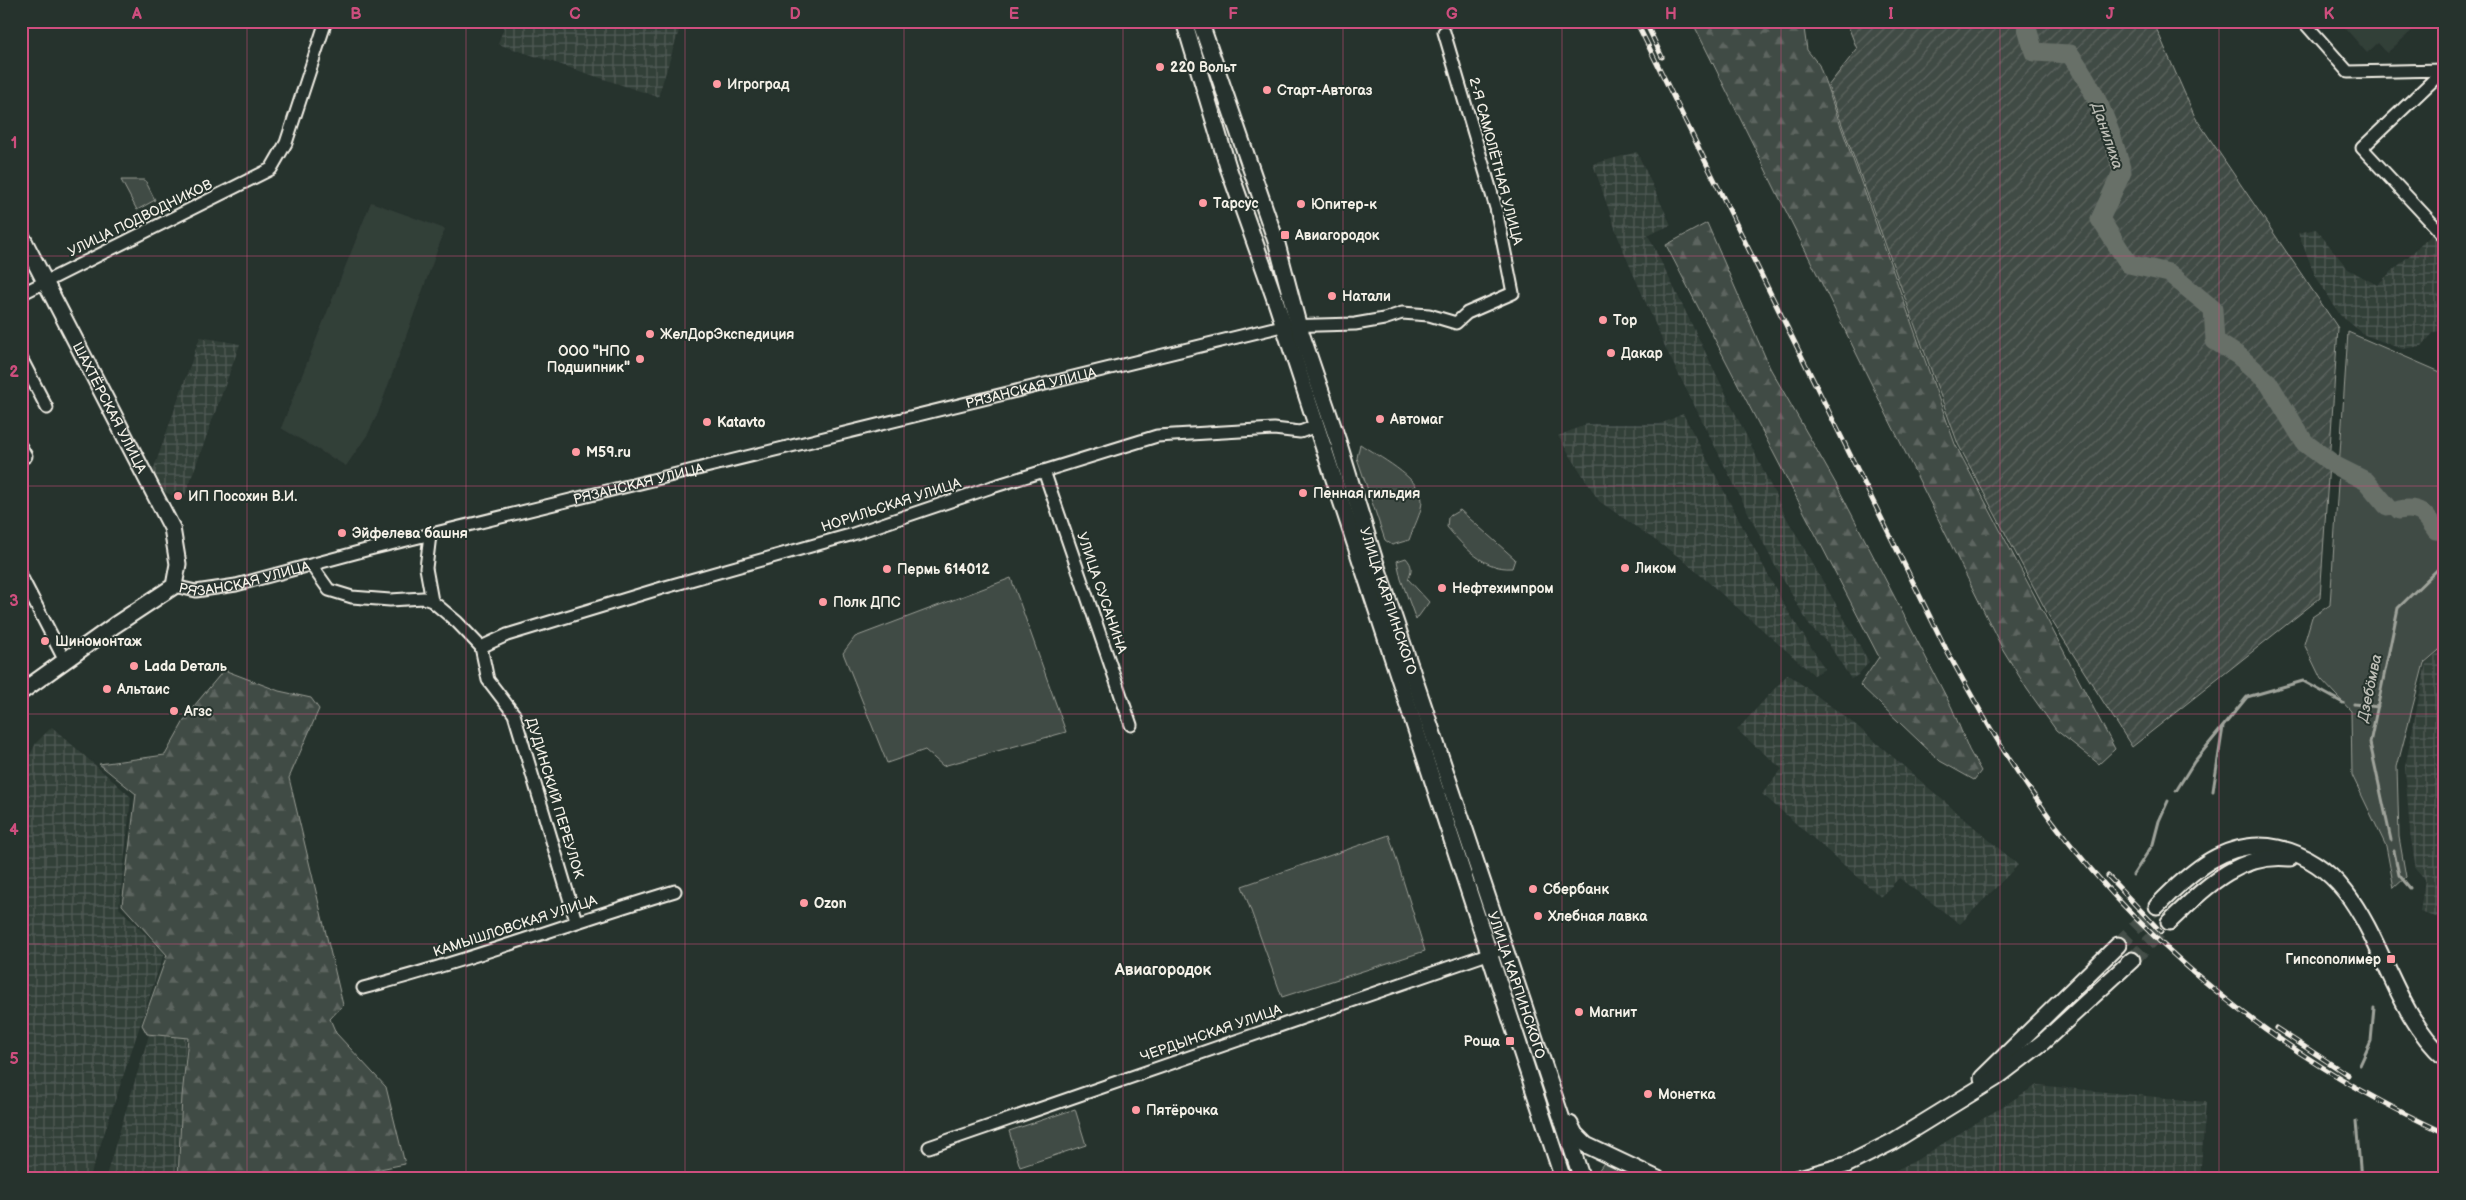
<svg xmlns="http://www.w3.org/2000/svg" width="2466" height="1200" viewBox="0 0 2466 1200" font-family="'Balsamiq Sans',sans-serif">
<defs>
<pattern id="industrial-grid" width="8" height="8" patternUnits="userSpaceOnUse" patternTransform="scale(1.25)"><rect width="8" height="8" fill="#333f39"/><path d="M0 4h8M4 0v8" fill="none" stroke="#515b56"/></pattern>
<pattern id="forest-firs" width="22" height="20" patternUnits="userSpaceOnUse" patternTransform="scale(1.25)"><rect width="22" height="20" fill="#414b45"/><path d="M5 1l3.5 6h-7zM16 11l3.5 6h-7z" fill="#5d6560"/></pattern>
<pattern id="garden-furrows" width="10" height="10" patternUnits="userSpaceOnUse" patternTransform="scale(1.25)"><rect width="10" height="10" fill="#414b45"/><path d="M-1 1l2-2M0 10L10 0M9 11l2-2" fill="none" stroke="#5d6560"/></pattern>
</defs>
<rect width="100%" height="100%" fill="#26332d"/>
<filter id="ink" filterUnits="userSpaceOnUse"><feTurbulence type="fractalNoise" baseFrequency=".02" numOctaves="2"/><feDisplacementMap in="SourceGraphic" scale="10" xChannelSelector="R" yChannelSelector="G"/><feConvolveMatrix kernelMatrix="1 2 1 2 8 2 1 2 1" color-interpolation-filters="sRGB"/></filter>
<g filter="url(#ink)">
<path fill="#333f39" d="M2339,21H2423L2387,53L2378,43L2367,53Z
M371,202L445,229L378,413L368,434L346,466L281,428Z"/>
<path fill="url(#industrial-grid)" d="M506,21H682L658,97L498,44Z
M1637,152L1671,225L1648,235L1786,517L1869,662L1858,675L1851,679L1828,643L1811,628L1773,562L1667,351L1622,248L1593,164Z
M2445,223V330L2434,332L2422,346L2402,349L2365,335L2340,315L2315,275L2298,233L2316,229L2348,269L2377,285Z
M200,337L240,344L184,498L166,493L153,471Z
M1683,414L1784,605L1825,669L1814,675L1682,559L1599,501L1558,436L1587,424H1660Z
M2445,646V920L2420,912L2425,879L2416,869L2410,833L2405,767L2426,663Z
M1788,674L1857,726L2018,865L1960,924L1899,878L1881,897L1762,794L1782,769L1737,730Z
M52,727L131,797L119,908L164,953L89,1179H21V774L36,743Z
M149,1035L186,1037L176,1179H105Z
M2037,1085L2206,1102L2200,1179H1877L1915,1161Z"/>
<path fill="#414b45" stroke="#9a9e96" d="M121,180H145L155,200L137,210Z
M2348,332L2445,374V645L2424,663L2397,767L2399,837L2406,877L2394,888L2386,846L2352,775L2351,711L2321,679L2304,644L2312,617L2330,605Z
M1360,444C1377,456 1420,477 1422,500C1422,513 1413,528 1409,540L1392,545L1385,540L1357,458Z
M1460,510L1515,559L1512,568C1484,570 1464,547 1447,527L1448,517Z
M1406,558C1413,566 1412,570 1408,579L1429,602L1416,620L1401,579L1397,561Z
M1011,578L1066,732L943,766L925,750L887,763L843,653L855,637Z
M1389,835L1425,951L1282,997L1242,886Z
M1075,1109L1086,1145L1020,1167L1009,1131Z
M1606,1160L1649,1179H1592Z"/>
<path fill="url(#forest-firs)" stroke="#9a9e96" d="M1692,21H1803L1807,50L1819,65L1955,444L2115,749L2099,764L2056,730L2027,689L2002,648Z
M1707,223L1770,368L1836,484L1952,708L1969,750L1981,771L1974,780L1940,761L1860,685L1879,657L1666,245Z
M224,670L279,691L311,698L319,709L289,778L343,1005L330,1019L336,1033L386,1087L405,1164L360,1173L361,1179H178L182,1096L188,1038L147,1034L142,1025L167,955L122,905L136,794L99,764L165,755L189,712Z"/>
<path fill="url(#garden-furrows)" stroke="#9a9e96" d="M1846,21H2153L2195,117L2338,328L2320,598L2132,747L2050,618L1958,444L1828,86L1857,49Z"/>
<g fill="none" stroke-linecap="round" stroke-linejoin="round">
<path stroke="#9fa39b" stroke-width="3" d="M2354,704L2378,707
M2176,791L2194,762L2247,697L2303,681L2343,703
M2213,791L2223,727
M2391,840L2370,743L2398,608L2440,567L2445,559
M2394,851L2399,875L2410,888
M2133,875L2153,844L2159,821L2168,801
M2360,1065L2371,1041L2374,1008
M2356,1121L2361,1179"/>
<path stroke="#676f68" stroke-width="19" d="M2025,21L2034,52L2070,54C2095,89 2112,131 2122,172L2100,219L2129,264L2169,273L2213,309L2215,341L2239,356L2268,382L2305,443L2336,466L2366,481L2387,506
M2399,510C2420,506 2425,514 2436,530L2445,531"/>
<path stroke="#455049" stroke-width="15" stroke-dasharray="15 8" stroke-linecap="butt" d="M2118,945L2157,906
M2132,960L2169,922"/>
<g stroke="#f4f1e8" stroke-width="15">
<g id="minor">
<path d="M2303,21L2348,72L2444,70L2362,148L2445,237"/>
<path d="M21,294L271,169L286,143L326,21"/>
<path d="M21,358L47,408"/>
<path d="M21,447L26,456L21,459"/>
<path d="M1044,471L1131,725"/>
<path d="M430,535L426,568L432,601L457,622L481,647L488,680L514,714L576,921"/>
<path d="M312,566L329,590L352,597L390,600L423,598L432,601"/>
<path d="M21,576L65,661"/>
<path id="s1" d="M174,586L196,591L236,585L366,550L1282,326L1355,324L1384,319L1402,313L1429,315L1456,323L1467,313L1513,293L1496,208L1444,32"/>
<path d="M481,647L507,635L662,588L850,535L992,487L1157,436L1274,429L1300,432L1316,426"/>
<path d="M363,988C469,961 571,922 675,891"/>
<path d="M929,1147L1505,948"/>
</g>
</g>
<g stroke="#f4f1e8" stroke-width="19">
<g id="major">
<path d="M1184,21L1228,167L1276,302L1563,1179"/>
<path id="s2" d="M1200,21L1277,244L1298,324L1338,441L1375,561L1582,1179"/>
<path id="s3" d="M21,235L172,528L178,564L174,586L115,625L21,692"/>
<path d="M2157,906C2189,873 2227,837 2278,848C2379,871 2376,998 2445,1058"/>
<path d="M2169,922C2204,889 2238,852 2290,858"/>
<path d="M1982,1078L2118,945"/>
<path d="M1570,1124L1575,1134L1586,1145L1658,1179"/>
<path d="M1796,1179L1846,1165L1892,1142L1996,1078L2043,1042L2132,960"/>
</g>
</g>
<use href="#minor" stroke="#26332d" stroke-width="11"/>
<use href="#major" stroke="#26332d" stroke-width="15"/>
<g stroke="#f4f1e8" stroke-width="5">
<path id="rail" d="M1636,21L1948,653C1974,700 1999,746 2030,790C2133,940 2280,1058 2445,1133
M1645,21L1662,57
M2108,876L2161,932
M2276,1028L2348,1075"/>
</g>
<use href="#rail" stroke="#26332d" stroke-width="3" stroke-dasharray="9" stroke-linecap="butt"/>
</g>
</g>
<path fill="none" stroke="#ce4e7e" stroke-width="1" stroke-opacity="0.55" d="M247,21V1179M466,21V1179M685,21V1179M904,21V1179M1123,21V1179M1343,21V1179M1562,21V1179M1781,21V1179M2000,21V1179M2219,21V1179M21,256H2445M21,486H2445M21,714H2445M21,944H2445"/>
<g fill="#ff9aa2" stroke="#26332d" stroke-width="2">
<circle cx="1160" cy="67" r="5"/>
<circle cx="717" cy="84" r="5"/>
<circle cx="1267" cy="90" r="5"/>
<circle cx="1203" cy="203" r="5"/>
<circle cx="1301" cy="204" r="5"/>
<rect x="1280" y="230" width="10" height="10" rx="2.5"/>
<circle cx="1332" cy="296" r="5"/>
<circle cx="1603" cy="320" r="5"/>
<circle cx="650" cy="334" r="5"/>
<circle cx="1611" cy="353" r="5"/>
<circle cx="640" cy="359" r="5"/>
<circle cx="1380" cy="419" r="5"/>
<circle cx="707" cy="422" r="5"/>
<circle cx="576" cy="452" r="5"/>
<circle cx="1303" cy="493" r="5"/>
<circle cx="178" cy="496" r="5"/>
<circle cx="342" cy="533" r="5"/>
<circle cx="1625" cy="568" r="5"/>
<circle cx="887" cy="569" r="5"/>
<circle cx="1442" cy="588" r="5"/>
<circle cx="823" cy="602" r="5"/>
<circle cx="45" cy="641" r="5"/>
<circle cx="134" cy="666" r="5"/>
<circle cx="107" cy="689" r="5"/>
<circle cx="174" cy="711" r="5"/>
<circle cx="1533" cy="889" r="5"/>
<circle cx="804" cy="903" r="5"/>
<circle cx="1538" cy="916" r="5"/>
<rect x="2386" y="954" width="10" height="10" rx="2.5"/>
<circle cx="1579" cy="1012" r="5"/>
<rect x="1505" y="1036" width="10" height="10" rx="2.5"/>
<circle cx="1648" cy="1094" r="5"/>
<circle cx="1136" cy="1110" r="5"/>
</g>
<g text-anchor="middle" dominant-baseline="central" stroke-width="4" stroke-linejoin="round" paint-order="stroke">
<g font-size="14" font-weight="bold" fill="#f4f1e8" stroke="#26332d" text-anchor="start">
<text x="1170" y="67">220 Вольт</text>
<text x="727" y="84">Игроград</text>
<text x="1277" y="90">Старт-Автогаз</text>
<text x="1213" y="203">Тарсус</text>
<text x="1311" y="204">Юпитер-к</text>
<text x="1295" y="235">Авиагородок</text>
<text x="1342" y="296">Натали</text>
<text x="1613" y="320">Тор</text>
<text x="660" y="334">ЖелДорЭкспедиция</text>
<text x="630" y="351" text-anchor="end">ООО "НПО<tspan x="630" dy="16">Подшипник"</tspan></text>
<text x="1621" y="353">Дакар</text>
<text x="1390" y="419">Автомаг</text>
<text x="717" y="422">Katavto</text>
<text x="586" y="452">M59.ru</text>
<text x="1313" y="493">Пенная гильдия</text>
<text x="188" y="496">ИП Посохин В.И.</text>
<text x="352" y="533">Эйфелева башня</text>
<text x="1635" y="568">Ликом</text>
<text x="897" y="569">Пермь 614012</text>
<text x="1452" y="588">Нефтехимпром</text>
<text x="833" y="602">Полк ДПС</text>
<text x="55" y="641">Шиномонтаж</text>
<text x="144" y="666">Lada Dеталь</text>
<text x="117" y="689">Альтаис</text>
<text x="184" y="711">Агзс</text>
<text x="1543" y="889">Сбербанк</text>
<text x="814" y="903">Ozon</text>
<text x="1548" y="916">Хлебная лавка</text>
<text x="2381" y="959" text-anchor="end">Гипсополимер</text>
<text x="1589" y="1012">Магнит</text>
<text x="1500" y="1041" text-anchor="end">Роща</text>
<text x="1658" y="1094">Монетка</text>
<text x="1146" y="1110">Пятёрочка</text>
</g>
<g font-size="14" fill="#f4f1e8" stroke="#26332d">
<text transform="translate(1496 161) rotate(75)">2-Я САМОЛЁТНАЯ УЛИЦА</text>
<text transform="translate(140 218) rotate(-26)">УЛИЦА ПОДВОДНИКОВ</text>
<text stroke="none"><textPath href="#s1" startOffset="882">РЯЗАНСКАЯ УЛИЦА</textPath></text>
<text stroke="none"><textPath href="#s3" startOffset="194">ШАХТЁРСКАЯ УЛИЦА</textPath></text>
<text stroke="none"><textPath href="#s1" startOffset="478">РЯЗАНСКАЯ УЛИЦА</textPath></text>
<text transform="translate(891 505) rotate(-18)">НОРИЛЬСКАЯ УЛИЦА</text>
<text stroke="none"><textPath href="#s1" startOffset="72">РЯЗАНСКАЯ УЛИЦА</textPath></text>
<text transform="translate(1102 593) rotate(71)">УЛИЦА СУСАНИНА</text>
<text stroke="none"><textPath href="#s2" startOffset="610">УЛИЦА КАРПИНСКОГО</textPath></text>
<text transform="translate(555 798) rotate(73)">ДУДИНСКИЙ ПЕРЕУЛОК</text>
<text transform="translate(515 926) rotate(-18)">КАМЫШЛОВСКАЯ УЛИЦА</text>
<text stroke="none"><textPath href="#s2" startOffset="1015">УЛИЦА КАРПИНСКОГО</textPath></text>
<text transform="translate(1211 1033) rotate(-19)">ЧЕРДЫНСКАЯ УЛИЦА</text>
</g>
<g font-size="15" font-style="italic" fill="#bcbdb5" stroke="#26332d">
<text transform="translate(2107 136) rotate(71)">Данилиха</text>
<text transform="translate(2370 688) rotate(-78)">Дзебӧмва</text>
</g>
<g font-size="16" font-weight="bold" fill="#f4f1e8" stroke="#26332d">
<text x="1163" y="970">Авиагородок</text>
</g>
</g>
<rect width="2466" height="1200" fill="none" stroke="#26332d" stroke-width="55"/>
<rect x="28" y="28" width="2410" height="1144" fill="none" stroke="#ce4e7e" stroke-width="2"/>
<g font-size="16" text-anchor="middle" font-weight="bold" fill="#ce4e7e">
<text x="137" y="19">A</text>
<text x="356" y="19">B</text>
<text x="575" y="19">C</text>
<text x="795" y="19">D</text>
<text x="1014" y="19">E</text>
<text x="1233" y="19">F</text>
<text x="1452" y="19">G</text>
<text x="1671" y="19">H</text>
<text x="1891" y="19">I</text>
<text x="2110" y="19">J</text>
<text x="2329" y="19">K</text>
<text x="14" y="148">1</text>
<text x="14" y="377">2</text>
<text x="14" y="606">3</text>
<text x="14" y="835">4</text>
<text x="14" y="1064">5</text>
</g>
</svg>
